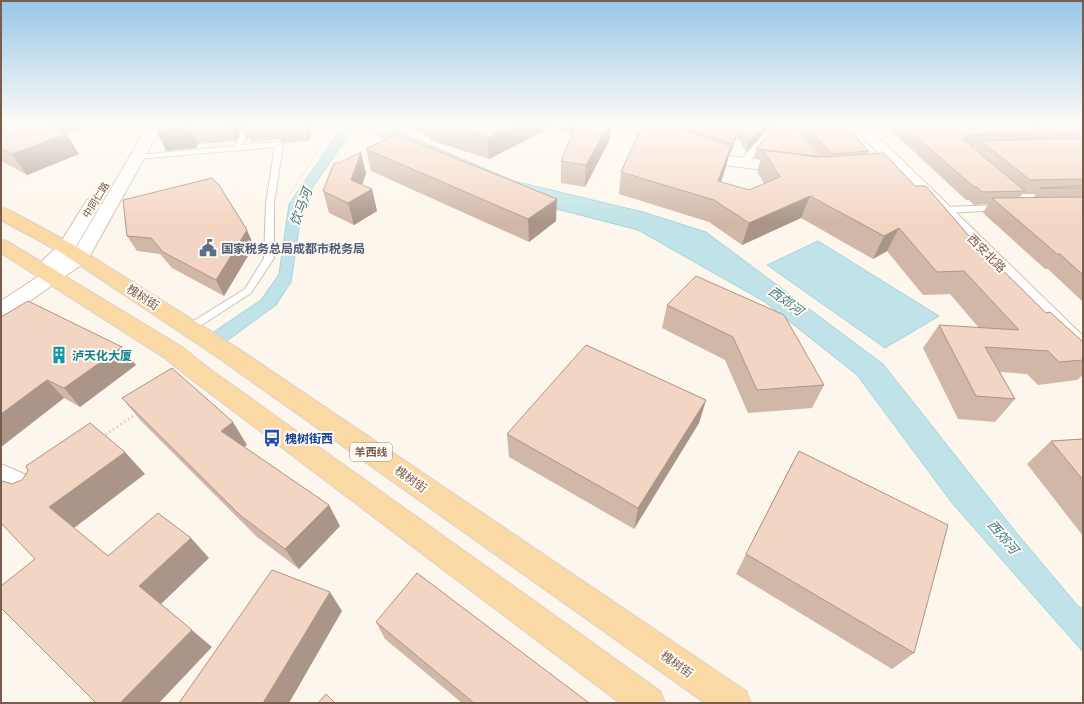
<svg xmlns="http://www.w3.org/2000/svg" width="1084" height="704" viewBox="0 0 1084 704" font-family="'IBM Plex Sans','Noto Sans SC',sans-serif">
<rect width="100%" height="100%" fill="#fdf6ec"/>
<path fill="#bfe3e8" stroke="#a5d3da" d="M344,124H393L412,137L514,181L643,212L706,232L883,364L1015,531L1078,606L1083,609V652L952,503L857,375L765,302L638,230L541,205L444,170L360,126L355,127L303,201L291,282L276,305L224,343L209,335L261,300L279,274L289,204Z
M818,241L939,316L885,348L767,265Z"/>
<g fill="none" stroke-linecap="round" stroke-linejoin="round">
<g stroke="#d1beb0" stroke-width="2">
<path id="service" d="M243,124H249L243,145L279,142L283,144L274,203V258L251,293L191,332L187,331L186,328L187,325L245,289L264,258L266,203L275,147L137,159L133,157L137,155L236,146Z
M788,127L791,129L790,130L774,131L746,165H740V161L770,128Z
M1001,205L1004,206L1005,208L1004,210L944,213L940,210L944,207Z"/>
</g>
<g stroke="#d1beb0" stroke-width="2">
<path id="minor" d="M620,124H640L674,136L676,139L674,142L669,143L664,142L622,127Z
M699,147L726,156L788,163L793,165L796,168L793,171L788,173L724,165L694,154L692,151L694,148Z
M1,464L47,484L51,492L47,500L37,504L1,488Z"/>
</g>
<g stroke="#d1beb0" stroke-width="2">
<path id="tertiary" d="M149,124H163L87,261L8,316L1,318V301L48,270L41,268L39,264L59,245L87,200L93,199L99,200L101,204L75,248L65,259L73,253Z
M850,124H865L1083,336V357L1075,355Z"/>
</g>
<g stroke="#dad1cd" stroke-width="2">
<path id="primary" d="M1,208L7,209L72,244L236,347L746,691L751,703H705L220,359L60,252L1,220Z
M1,240L7,241L182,347L207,367L660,691L665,703H620L191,379L166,359L1,253Z"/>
</g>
<path stroke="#d9b8a5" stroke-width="2" stroke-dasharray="0.5 2" stroke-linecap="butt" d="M395,124L397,126
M288,197L335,124"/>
<path stroke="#d9b8a5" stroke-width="3" stroke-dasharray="1 3.5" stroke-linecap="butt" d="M102,437L138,413"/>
<use href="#service" fill="#fff" fill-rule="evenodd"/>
<use href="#minor" fill="#fff" fill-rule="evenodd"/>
<use href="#tertiary" fill="#fff" fill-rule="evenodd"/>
<use href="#primary" fill="#fbd9a5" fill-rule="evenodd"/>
</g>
<path fill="#d1b7a8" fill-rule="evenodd" d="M1,124H91L66,133L79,154L27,175L1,161Z
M159,124H312L309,141L284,143L281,141L280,139L251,142L250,139L246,140L241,127L236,141L198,144L196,148L166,151Z
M407,124H611L610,139L585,187L561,183V161L572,134L552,127L489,159L430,140L429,137L408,127Z
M643,124H844L869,151L868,154L915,186L975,243L1046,313L1083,342V375L1077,380L1038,385L1027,374L1000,372L1015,399L995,422L958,419L923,348L939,325L979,328L950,294L923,295L887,251L873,259L801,218L742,245L709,222L619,194L621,172ZM793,126L795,127L821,157H819ZM769,127H775L756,149L754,158L761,159L757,171L764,184L749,190L721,182L726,167L729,154L730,155L737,135L746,152Z
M884,124H1078L1082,133L1078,138L1083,143V302L1048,269H1045L983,213L988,204L974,205L969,200H966ZM972,147H977L975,150ZM1022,194H1036L1033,198H1020Z
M366,149L556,221L529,242L371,171Z
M366,173L362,185L372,189L377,211L354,225L329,213L323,191Z
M127,236L254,246L224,296L172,268L160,254L137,251Z
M696,276L824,385L812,408L748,413L725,360L662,328L667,305Z
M1,317L136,365L80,407L64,398L1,447Z
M122,398L247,445L244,447L340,526L299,569L257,537L141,421Z
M706,400L699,423L634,529L509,457L507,434Z
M1083,439V536L1027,464L1051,441Z
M799,451L914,653L892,669L736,574L787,473Z
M376,622L589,703H462L385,639Z"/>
<path fill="#aa9588" d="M39,124H91L49,140Z
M189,124L198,144L196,148L166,151L156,130Z
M230,124H240L241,127L236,141Z
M304,124H312L309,141Z
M517,124H552V127L489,159L487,138Z
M609,124H611L610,139L585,187L586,165Z
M765,124H770L769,127L746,152L749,141Z
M740,125L737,136L730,155L733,144Z
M66,134L79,154L27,175L12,154Z
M968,135L962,148L964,138Z
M731,146L726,167L714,200L718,181Z
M361,152L366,173L358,197L372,189L377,211L354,225L348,203L351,180Z
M810,196L801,218L742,245L749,223Z
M557,199L556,221L529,242L528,219Z
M899,228L887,251L873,259L884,236Z
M247,230L254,246L224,296L216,280Z
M122,347L136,365L80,407L64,388Z
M47,380L64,398L1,447V414Z
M706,400L699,423L634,529L638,508Z
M233,422L247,445L236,453L221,431Z
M125,452L145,474L74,528L49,507Z
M329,505L340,526L299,569L285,549Z
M191,538L209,558L161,604L212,647L159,703H120L139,586Z
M330,592L342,611L289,703H263Z"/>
<path fill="#f3d5c3" stroke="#aa9588" d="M1,124H46L66,134L12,154L1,148Z
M159,124H188L186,127L156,130Z
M442,124H517L487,138Z
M576,124H609L586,165L561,161Z
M643,124H668L731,146L718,181L749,190L780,177L763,150L825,157L884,153L915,186H926L975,243L1046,313L1050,312L1083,342V360L1059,362L1048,351L985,347L1015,399L976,396L939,325L1019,330L964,271L937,272L899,228L884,236L810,196L749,223L714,200L621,172Z
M674,124H735L740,125L733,144Z
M739,124H765L749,141Z
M777,124H792L819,157L756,149Z
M804,124H844L869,151L832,154Z
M902,124H1028L1042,133L968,135L964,138V140L1025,191L982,192L977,187H974Z
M1043,124H1078L1082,126V133H1056Z
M396,134L557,199L528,219L366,149Z
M1082,138L1083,179L1030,180L981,141Z
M361,152L351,180L372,189L348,203L323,191L334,163H339Z
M212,178L219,185L247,230L216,280L163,252L151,238L127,236L123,200Z
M1083,186V188H1040Z
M1083,197V275L1060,254H1057L992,198Z
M696,276L784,315L824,385L757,390L733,337L667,305Z
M28,301L122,347L64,388L47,380L1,414V317Z
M586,345L706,400L638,508L507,434Z
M172,368L233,422L221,431L329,505L285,549L241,516L122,398Z
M90,423L125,452L49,507L108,556L158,513L191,538L139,586L192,630L120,703H96L1,608V586L35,559L1,523V482L3,481L12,484L22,480L28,471L26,466Z
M1083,439V480L1051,441Z
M799,451L948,525L914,653L746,554Z
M272,570L330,592L263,703H179Z
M417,573L589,703H474L376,622Z
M326,694L335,703H318Z"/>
<linearGradient id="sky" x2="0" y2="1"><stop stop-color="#97c7e8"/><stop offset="0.56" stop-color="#fefbf6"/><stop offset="1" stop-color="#fefbf6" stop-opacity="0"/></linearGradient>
<rect width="1084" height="222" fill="url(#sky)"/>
<defs>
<g id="civic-bare" transform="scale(1.38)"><path d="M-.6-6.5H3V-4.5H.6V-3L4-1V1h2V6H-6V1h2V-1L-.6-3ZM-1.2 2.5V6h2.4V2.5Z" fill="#5c6f8a" stroke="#fffaf3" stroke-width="2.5" paint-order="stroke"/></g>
<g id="building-bare" transform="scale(1.38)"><path d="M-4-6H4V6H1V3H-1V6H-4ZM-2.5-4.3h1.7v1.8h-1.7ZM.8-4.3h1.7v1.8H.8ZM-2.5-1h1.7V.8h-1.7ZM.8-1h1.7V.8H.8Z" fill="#0f9aa8" stroke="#fffaf3" stroke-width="2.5" paint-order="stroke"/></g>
<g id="bus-bare" transform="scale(1.38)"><path d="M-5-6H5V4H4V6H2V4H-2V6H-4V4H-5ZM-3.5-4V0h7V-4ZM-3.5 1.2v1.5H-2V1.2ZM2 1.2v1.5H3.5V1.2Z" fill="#1a4fb4" stroke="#fffaf3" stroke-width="2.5" paint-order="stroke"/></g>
</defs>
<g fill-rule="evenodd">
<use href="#civic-bare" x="208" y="248"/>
<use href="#building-bare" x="59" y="355"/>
<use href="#bus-bare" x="272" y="438"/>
</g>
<g text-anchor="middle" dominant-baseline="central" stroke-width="4" stroke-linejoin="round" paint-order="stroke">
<g font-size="10" fill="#7a5c4d" stroke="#fffaf3">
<text transform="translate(96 200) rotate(-58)">中同仁路</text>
</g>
<rect fill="#fffaf3" stroke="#a28b7f" stroke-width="1" x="350" y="443" width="42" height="18" rx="3"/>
<g font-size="11" font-weight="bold" fill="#7a5c4d">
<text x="371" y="452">羊西线</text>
</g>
<g font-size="12" font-weight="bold" fill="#4e5e75" stroke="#fffaf3" text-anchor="start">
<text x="221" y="248">国家税务总局成都市税务局</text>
</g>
<g font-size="12" fill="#7a5c4d" stroke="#fffaf3">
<text transform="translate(987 253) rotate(45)">西安北路</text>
<text transform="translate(143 297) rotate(33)">槐树街</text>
<text transform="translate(411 479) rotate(35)">槐树街</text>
<text transform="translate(677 664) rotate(35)">槐树街</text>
</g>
<g font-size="12" font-weight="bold" fill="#0d838f" stroke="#fffaf3" text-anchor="start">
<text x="72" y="355">泸天化大厦</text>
</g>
<g font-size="12" font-weight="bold" fill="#164399" stroke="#fffaf3" text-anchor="start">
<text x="285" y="438">槐树街西</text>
</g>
<g font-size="13" font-style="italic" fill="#437c86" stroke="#fffaf3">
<text transform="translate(301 207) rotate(-69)">饮马河</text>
<text transform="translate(786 301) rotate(36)">西郊河</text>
<text transform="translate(1003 537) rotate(50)">西郊河</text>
</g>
</g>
<rect width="1084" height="704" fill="none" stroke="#7a5c4d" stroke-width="4"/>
</svg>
